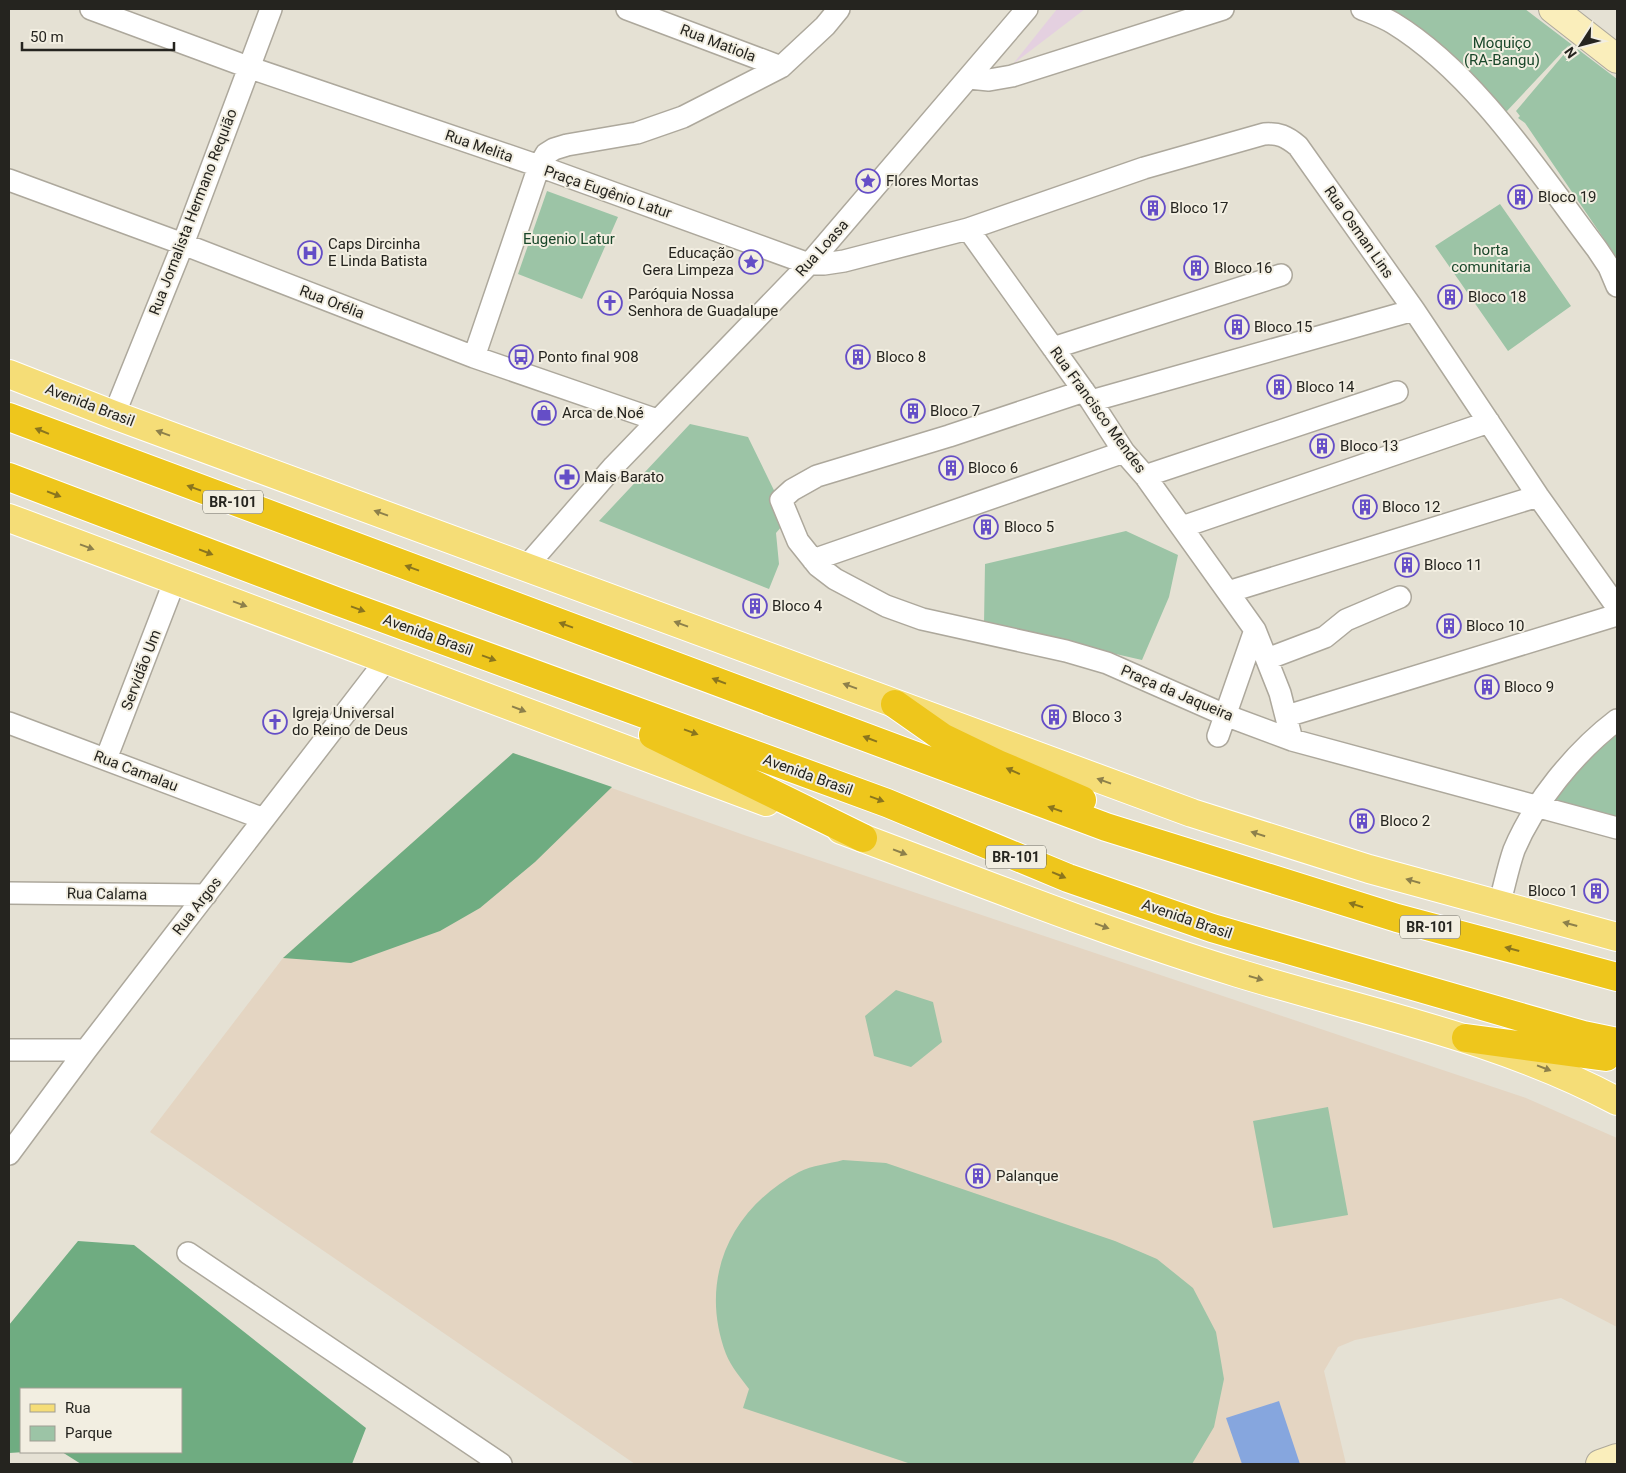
<svg xmlns="http://www.w3.org/2000/svg" width="1626" height="1473" viewBox="0 0 1626 1473" font-family="Roboto,sans-serif">
<rect width="100%" height="100%" fill="#e5e1d4"/>
<path fill="#e4d0e0" d="M1057,9H1085L1013,64Z"/>
<path fill="#e4d5c2" d="M513,753L744,835L1526,1098L1617,1138V1327L1561,1298L1355,1340L1338,1347L1324,1371L1346,1464H635L150,1132L283,958Z"/>
<path fill="#9cc4a6" d="M1380,9H1525L1617,79V258L1525,123L1518,118L1520,116L1516,111L1565,53L1569,45L1506,112Z
M547,191L618,217L582,299L518,274Z
M1500,204L1571,306L1508,351L1435,246Z
M690,424L748,437L788,519L776,533L779,564L769,589L599,521Z
M1126,531L1178,555L1169,597L1142,660L984,624L985,564Z
M1617,723V829L1540,806Z
M896,990L933,1002L942,1042L911,1067L874,1056L865,1016Z
M1328,1107L1348,1215L1273,1228L1253,1121Z
M843,1160L886,1163L1115,1241L1157,1259L1193,1288L1216,1332L1224,1379L1214,1427L1192,1464H911L743,1408L749,1389C742,1379 731,1367 726,1354C698,1279 730,1209 799,1172C812,1165 829,1164 843,1160Z"/>
<path fill="#6fac81" d="M513,753L612,787L535,862L480,908L440,931L351,963L283,958Z
M78,1241L134,1245L366,1428L352,1464H81L62,1452H181V1389H21V1452H25L9,1453V1325Z"/>
<path fill="#86a6de" d="M1279,1401L1300,1464H1242L1226,1418Z"/>
<g fill="none" stroke-linecap="round" stroke-linejoin="round">
<g stroke="#ada89c" stroke-width="24">
<path id="street" d="M91,9L248,67L539,166L809,264H824L844,261L968,229L1091,401L1124,452L1145,476L1255,630L1280,693L1292,740
M627,9L781,67
M1362,9C1372,13 1383,17 1393,23C1475,73 1540,174 1597,249L1609,267L1617,286
M969,78L989,80L1012,76L1223,9
M9,180L183,244L474,357L657,420
M968,229L1144,168L1264,134C1279,133 1286,136 1298,146L1414,310L1538,496L1617,607
M1053,348L1281,275
M474,357L539,166L546,154L554,149L567,145L637,133L683,117L781,67L825,26L839,9
M1084,391L949,436L817,476L792,490L781,500L798,541L818,566L835,579L886,606L922,619L1066,651L1107,663L1225,715L1292,740L1617,828
M1091,401L1414,310
M114,415L183,244L271,9
M1145,476L1397,392
M1182,527L1489,422
M813,560L1124,452
M526,567L614,466L809,264L1027,9
M1228,592L1538,496
M1267,659L1325,637L1346,620L1400,597
M1287,716L1617,615
M9,723L264,819
M1218,736L1255,630
M106,759L175,580
M9,893L206,895
M1499,905C1504,888 1508,867 1514,850C1534,802 1576,751 1617,720
M9,1050H86
M9,1154L86,1050L387,659
M188,1253L501,1464"/>
</g>
<g stroke="#ada89c" stroke-width="30">
<path id="secondary" d="M1553,9L1617,59
M1600,1464L1617,1458"/>
</g>
<g stroke="#fff" stroke-width="30">
<path id="primary" d="M9,374L114,415L1192,813L1369,869L1617,937
M9,518L766,802
M841,830C973,879 1104,932 1238,973C1365,1012 1499,1038 1617,1101"/>
</g>
<g stroke="#fff" stroke-width="30">
<path id="highway" d="M9,417L1106,827L1397,918L1617,977
M9,477L336,601L887,803L1068,878L1212,928L1583,1035L1617,1042
M895,704L942,737L998,764L1082,800
M653,735L863,838
M1466,1038L1606,1057"/>
</g>
<use href="#street" stroke="#fff" stroke-width="21"/>
<use href="#secondary" stroke="#faeebb" stroke-width="28"/>
<use href="#primary" stroke="#f5dd77" stroke-width="28"/>
<use href="#highway" stroke="#eec61c" stroke-width="28"/>
</g>
<defs><path id="oneway-solid" d="M-6-.8H1V-3.2L6.5 0L1 3.2V.8H-6Z" transform="scale(1.25)"/></defs>
<g fill="#8a751e">
<use href="#oneway-solid" transform="translate(42 431) rotate(-158)"/>
<use href="#oneway-solid" transform="translate(194 488) rotate(-160)"/>
<use href="#oneway-solid" transform="translate(54 494) rotate(21)"/>
<use href="#oneway-solid" transform="translate(206 552) rotate(21)"/>
<use href="#oneway-solid" transform="translate(412 568) rotate(-160)"/>
<use href="#oneway-solid" transform="translate(358 609) rotate(20)"/>
<use href="#oneway-solid" transform="translate(566 625) rotate(-160)"/>
<use href="#oneway-solid" transform="translate(489 658) rotate(20)"/>
<use href="#oneway-solid" transform="translate(719 681) rotate(-159)"/>
<use href="#oneway-solid" transform="translate(691 732) rotate(20)"/>
<use href="#oneway-solid" transform="translate(870 739) rotate(-159)"/>
<use href="#oneway-solid" transform="translate(1013 771) rotate(-156)"/>
<use href="#oneway-solid" transform="translate(877 799) rotate(20)"/>
<use href="#oneway-solid" transform="translate(1055 809) rotate(-161)"/>
<use href="#oneway-solid" transform="translate(1059 875) rotate(23)"/>
<use href="#oneway-solid" transform="translate(1356 905) rotate(-162)"/>
<use href="#oneway-solid" transform="translate(1512 949) rotate(-165)"/>
</g>
<g fill="#8d804b">
<use href="#oneway-solid" transform="translate(163 433) rotate(-160)"/>
<use href="#oneway-solid" transform="translate(381 513) rotate(-160)"/>
<use href="#oneway-solid" transform="translate(87 547) rotate(20)"/>
<use href="#oneway-solid" transform="translate(240 604) rotate(20)"/>
<use href="#oneway-solid" transform="translate(681 624) rotate(-160)"/>
<use href="#oneway-solid" transform="translate(850 686) rotate(-160)"/>
<use href="#oneway-solid" transform="translate(519 709) rotate(21)"/>
<use href="#oneway-solid" transform="translate(1104 781) rotate(-160)"/>
<use href="#oneway-solid" transform="translate(1258 834) rotate(-162)"/>
<use href="#oneway-solid" transform="translate(900 852) rotate(21)"/>
<use href="#oneway-solid" transform="translate(1413 881) rotate(-164)"/>
<use href="#oneway-solid" transform="translate(1570 924) rotate(-165)"/>
<use href="#oneway-solid" transform="translate(1102 926) rotate(20)"/>
<use href="#oneway-solid" transform="translate(1256 978) rotate(16)"/>
<use href="#oneway-solid" transform="translate(1544 1068) rotate(21)"/>
</g>
<defs>
<g id="sight-ring" transform="scale(1.25)"><circle r="9.5" fill="#f2eee1" stroke="#654ec7" stroke-width="1.5"/><path d="M0-6L1.8-2.2L6-1.7L2.9 1.2L3.7 5.4L0 3.3L-3.7 5.4L-2.9 1.2L-6-1.7L-1.8-2.2Z" fill="#654ec7"/></g>
<g id="building-ring" transform="scale(1.25)"><circle r="9.5" fill="#f2eee1" stroke="#654ec7" stroke-width="1.5"/><path d="M-4-6H4V6H1V3H-1V6H-4ZM-2.5-4.3h1.7v1.8h-1.7ZM.8-4.3h1.7v1.8H.8ZM-2.5-1h1.7V.8h-1.7ZM.8-1h1.7V.8H.8Z" fill="#654ec7"/></g>
<g id="hospital-ring" transform="scale(1.25)"><circle r="9.5" fill="#f2eee1" stroke="#654ec7" stroke-width="1.5"/><path d="M-5-5h3v3.5h4V-5h3V5h-3V1.5h-4V5h-3Z" fill="#654ec7"/></g>
<g id="church-ring" transform="scale(1.25)"><circle r="9.5" fill="#f2eee1" stroke="#654ec7" stroke-width="1.5"/><path d="M-1.2-6h2.4v3.5h3.3v2.4h-3.3V6h-2.4V-.1h-3.3v-2.4h3.3Z" fill="#654ec7"/></g>
<g id="bus-ring" transform="scale(1.25)"><circle r="9.5" fill="#f2eee1" stroke="#654ec7" stroke-width="1.5"/><path d="M-5-6H5V4H4V6H2V4H-2V6H-4V4H-5ZM-3.5-4V0h7V-4ZM-3.5 1.2v1.5H-2V1.2ZM2 1.2v1.5H3.5V1.2Z" fill="#654ec7"/></g>
<g id="shop-ring" transform="scale(1.25)"><circle r="9.5" fill="#f2eee1" stroke="#654ec7" stroke-width="1.5"/><path d="M-5-2.5h2.3a2.7 3.5 0 0 1 5.4 0H5L5.5 6h-11ZM-1.5-2.5h3a1.5 2.3 0 0 0-3 0Z" fill="#654ec7"/></g>
<g id="pharmacy-ring" transform="scale(1.25)"><circle r="9.5" fill="#f2eee1" stroke="#654ec7" stroke-width="1.5"/><path d="M-2-6h4v4h4v4h-4v4h-4v-4h-4v-4h4Z" fill="#654ec7"/></g>
</defs>
<g fill-rule="evenodd">
<use href="#sight-ring" x="868" y="181"/>
<use href="#building-ring" x="1520" y="197"/>
<use href="#building-ring" x="1153" y="208"/>
<use href="#hospital-ring" x="310" y="253"/>
<use href="#sight-ring" x="751" y="262"/>
<use href="#building-ring" x="1196" y="268"/>
<use href="#building-ring" x="1450" y="297"/>
<use href="#church-ring" x="610" y="303"/>
<use href="#building-ring" x="1237" y="327"/>
<use href="#bus-ring" x="521" y="357"/>
<use href="#building-ring" x="858" y="357"/>
<use href="#building-ring" x="1279" y="387"/>
<use href="#building-ring" x="913" y="411"/>
<use href="#shop-ring" x="544" y="413"/>
<use href="#building-ring" x="1322" y="446"/>
<use href="#building-ring" x="951" y="468"/>
<use href="#pharmacy-ring" x="567" y="477"/>
<use href="#building-ring" x="1365" y="507"/>
<use href="#building-ring" x="986" y="527"/>
<use href="#building-ring" x="1407" y="565"/>
<use href="#building-ring" x="755" y="606"/>
<use href="#building-ring" x="1449" y="626"/>
<use href="#building-ring" x="1487" y="687"/>
<use href="#building-ring" x="1054" y="717"/>
<use href="#church-ring" x="275" y="722"/>
<use href="#building-ring" x="1362" y="821"/>
<use href="#building-ring" x="1596" y="891"/>
<use href="#building-ring" x="978" y="1176"/>
</g>
<g text-anchor="middle" dominant-baseline="central" stroke-width="4" stroke-linejoin="round" paint-order="stroke">
<g fill="#f2eee1" stroke="#626159" stroke-width="1">
<rect x="203" y="490.5" width="60" height="23" rx="4"/>
<rect x="986" y="845.5" width="60" height="23" rx="4"/>
<rect x="1400" y="915.5" width="60" height="23" rx="4"/>
</g>
<g font-size="14" font-weight="bold" fill="#25241f">
<text x="233" y="502">BR-101</text>
<text x="1016" y="857">BR-101</text>
<text x="1430" y="927">BR-101</text>
</g>
<g font-size="15" fill="#25241f" stroke="#f2eee1">
<text transform="translate(718 43) rotate(21)">Rua Matiola</text>
<text transform="translate(479 146) rotate(19)">Rua Melita</text>
<text transform="translate(608 192) rotate(19)">Praça Eugênio Latur</text>
<text transform="translate(193 212) rotate(-69)">Rua Jornalista Hermano Requião</text>
<text transform="translate(1359 232) rotate(55)">Rua Osman Lins</text>
<text transform="translate(822 248) rotate(-48)">Rua Loasa</text>
<text transform="translate(332 302) rotate(21)">Rua Orélia</text>
<text transform="translate(90 405) rotate(21)">Avenida Brasil</text>
<text transform="translate(1098 410) rotate(54)">Rua Francisco Mendes</text>
<text transform="translate(428 635) rotate(20)">Avenida Brasil</text>
<text transform="translate(141 670) rotate(-69)">Servidão Um</text>
<text transform="translate(1177 693) rotate(23)">Praça da Jaqueira</text>
<text transform="translate(136 771) rotate(21)">Rua Camalau</text>
<text transform="translate(808 775) rotate(20)">Avenida Brasil</text>
<text transform="translate(107 894) rotate(1)">Rua Calama</text>
<text transform="translate(197 906) rotate(-52)">Rua Argos</text>
<text transform="translate(1187 919) rotate(19)">Avenida Brasil</text>
</g>
<g font-size="15" fill="#19472a" stroke="#f2eee1">
<text x="1502" y="43">Moquiço<tspan x="1502" dy="17">(RA-Bangu)</tspan></text>
<text x="569" y="239">Eugenio Latur</text>
<text x="1491" y="250">horta<tspan x="1491" dy="17">comunitaria</tspan></text>
</g>
<g font-size="15" fill="#25241f" stroke="#f2eee1" text-anchor="start">
<text x="886" y="181">Flores Mortas</text>
<text x="1538" y="197">Bloco 19</text>
<text x="1170" y="208">Bloco 17</text>
<text x="328" y="244">Caps Dircinha<tspan x="328" dy="17">E Linda Batista</tspan></text>
<text x="734" y="253" text-anchor="end">Educação<tspan x="734" dy="17">Gera Limpeza</tspan></text>
<text x="1214" y="268">Bloco 16</text>
<text x="628" y="294">Paróquia Nossa<tspan x="628" dy="17">Senhora de Guadalupe</tspan></text>
<text x="1468" y="297">Bloco 18</text>
<text x="1254" y="327">Bloco 15</text>
<text x="538" y="357">Ponto final 908</text>
<text x="876" y="357">Bloco 8</text>
<text x="1296" y="387">Bloco 14</text>
<text x="930" y="411">Bloco 7</text>
<text x="562" y="413">Arca de Noé</text>
<text x="1340" y="446">Bloco 13</text>
<text x="968" y="468">Bloco 6</text>
<text x="584" y="477">Mais Barato</text>
<text x="1382" y="507">Bloco 12</text>
<text x="1004" y="527">Bloco 5</text>
<text x="1424" y="565">Bloco 11</text>
<text x="772" y="606">Bloco 4</text>
<text x="1466" y="626">Bloco 10</text>
<text x="1504" y="687">Bloco 9</text>
<text x="292" y="713">Igreja Universal<tspan x="292" dy="17">do Reino de Deus</tspan></text>
<text x="1072" y="717">Bloco 3</text>
<text x="1380" y="821">Bloco 2</text>
<text x="1578" y="891" text-anchor="end">Bloco 1</text>
<text x="996" y="1176">Palanque</text>
</g>
</g>
<rect width="1626" height="1473" fill="none" stroke="#25241f" stroke-width="20"/>
<rect x="20" y="1388" width="162" height="65" fill="#f2eee1" stroke="#a09d93"/>
<rect x="30" y="1404" width="25" height="8" fill="#f5dd77" stroke="#a09d93"/>
<text x="65" y="1413" font-size="15" fill="#25241f">Rua</text>
<rect x="30" y="1426" width="25" height="15" fill="#9cc4a6" stroke="#a09d93"/>
<text x="65" y="1438" font-size="15" fill="#25241f">Parque</text>
<g transform="translate(1581 45) rotate(234)" stroke="#f2eee1" stroke-width="4" paint-order="stroke">
<path d="M0-4L9 19L0 12L-9 19Z" fill="#25241f"/>
<text y="-8" font-size="14" font-weight="bold" text-anchor="middle" fill="#25241f">N</text>
</g>
<path d="M22 42v8h152v-8" fill="none" stroke="#25241f" stroke-width="2.5"/>
<text x="30" y="42" font-size="15" fill="#25241f" stroke="#f2eee1" stroke-width="4" paint-order="stroke">50 m</text>
</svg>
